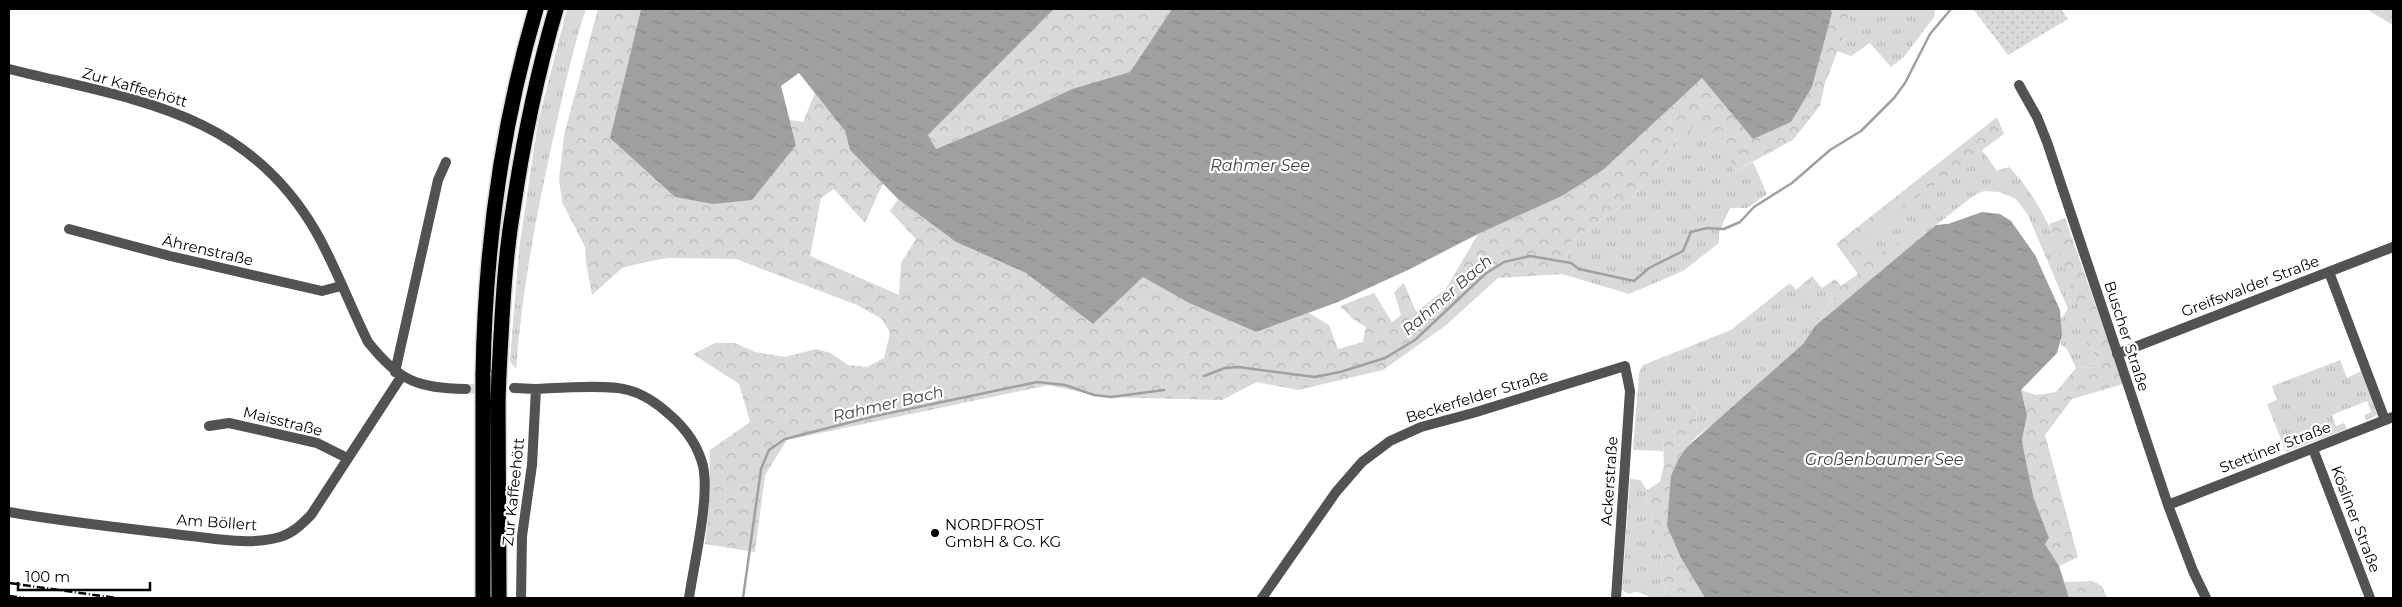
<svg xmlns="http://www.w3.org/2000/svg" width="2402" height="607" viewBox="0 0 2402 607" font-family="Montserrat,sans-serif">
<defs>
<pattern id="grass-tufts" width="24" height="20" patternUnits="userSpaceOnUse" patternTransform="scale(1.25)"><rect width="24" height="20" fill="#d9d9d9"/><path d="M3 7l-1-3M5 7V3M7 7l1-3M15 17l-1-3M17 17v-4M19 17l1-3" fill="none" stroke="#b8b8b8"/></pattern>
<pattern id="forest-crowns" width="20" height="18" patternUnits="userSpaceOnUse" patternTransform="scale(1.25)"><rect width="20" height="18" fill="#d9d9d9"/><path d="M2 6a3 3 0 1 1 6 0M12 15a3 3 0 1 1 6 0" fill="none" stroke="#b8b8b8"/></pattern>
<pattern id="park-dots" width="8" height="8" patternUnits="userSpaceOnUse" patternTransform="scale(1.25)"><rect width="8" height="8" fill="#d9d9d9"/><path d="M2 2h.1M6 6h.1" fill="none" stroke="#b8b8b8" stroke-width="1.8" stroke-linecap="round"/></pattern>
<pattern id="water-ripples" width="26" height="14" patternUnits="userSpaceOnUse" patternTransform="scale(1.25)"><rect width="26" height="14" fill="#a0a0a0"/><path d="M2 4q2-2 4 0t4 0M15 11q2-2 4 0t4 0" fill="none" stroke="#888"/></pattern>
</defs>
<rect width="100%" height="100%" fill="#fff"/>
<path fill="url(#grass-tufts)" d="M567,9H586C572,51 563,95 553,139C536,216 522,290 516,369L510,361L519,249L538,122Z
M1850,9H1935L1934,17L1903,58L1891,67L1870,43L1851,56L1837,51L1849,23Z
M1706,118L1735,171L1753,162L1767,194L1747,208H1730L1719,232V243L1683,271L1629,294L1562,274L1572,240L1632,199L1677,139Z
M1982,150L1997,171L2009,167C2057,215 2077,303 2099,367L2076,368L2067,349L2061,345V319L2068,309L2028,215L2016,199L2000,192L1984,191L1973,196L1936,225L1922,226L1873,259L1856,242Z
M1812,276L1822,288L1835,279L1841,286L1803,344L1726,414L1697,436L1696,406L1663,442V451L1633,450L1639,373L1643,365L1731,330L1790,283L1796,290Z
M2340,360L2347,378L2363,370L2377,415L2366,421L2364,415L2371,412L2367,401L2332,415L2336,426L2344,423L2347,429L2286,452L2267,404L2277,400L2272,386Z
M1630,479L1640,480L1647,490L1645,498L1652,517L1662,558L1661,569L1663,582L1670,598C1665,598 1657,600 1652,598C1642,594 1640,589 1629,594L1622,590Z"/>
<path fill="url(#forest-crowns)" d="M598,9H641L610,138L796,145L790,120L803,122L815,93L845,131L850,150L883,183L865,223L834,189L821,198L810,256L899,295L901,263L916,239L890,211L898,199L956,242L1026,273L1093,324L1142,276L1189,303L1256,332L1309,313L1329,325L1338,349L1363,342L1366,327L1353,319L1340,306L1374,293L1392,322L1401,315L1394,292L1404,283L1416,312L1446,289L1478,234L1562,196L1603,170L1702,77L1753,139L1812,87L1832,13L1830,9H1850L1849,23L1825,83L1820,106L1793,140L1735,171L1705,119L1677,139L1632,199L1572,240L1562,274L1498,278L1445,326L1383,370L1298,390L1257,382L1222,400L1103,397L1049,385L787,440L765,475L755,552L705,544L709,506L710,450L750,422L739,384L693,354L715,343H735L755,352L785,357L816,349L831,353L848,365L867,367L884,358L890,333L882,319L857,305L736,259L668,258L641,263L622,268L592,295L586,263L585,247L562,202L559,179L564,135Z
M1054,9H1172L1130,72L1072,89L1008,119L936,149L928,135Z
M2366,9H2393V25Z
M1997,117L2004,134L1857,242L1873,258L1922,226L1936,225L1815,326L1841,286L1858,274L1836,244Z
M2065,218L2123,384L2072,399L2045,435L2078,557L2059,566L2045,544L2049,538L2034,499L2025,457L2022,440L2027,415L2021,390L2036,395L2056,392L2076,368L2099,367L2049,224Z
M1696,405L1697,436L1687,447L1681,558L1705,598H1670L1663,582L1661,569L1662,558L1652,517L1645,498L1647,490L1660,482L1664,465L1663,442Z
M2093,581L2102,586L2107,598H2069L2063,582Z"/>
<path fill="url(#park-dots)" d="M1973,9H2061L2068,19L2008,55Z"/>
<path fill="url(#water-ripples)" d="M641,9H1054L928,135L936,149L1008,119L1072,89L1130,72L1172,9H1830L1832,13L1812,87L1791,122L1753,139L1702,78L1603,170L1562,196L1478,234L1408,270L1338,302L1256,332L1189,303L1143,277L1093,324L1026,273L956,242L898,199L850,150L845,131L799,73L781,86L796,145L752,200L713,204L675,197L610,138Z
M1982,212L2000,214L2011,221L2035,255L2060,310L2062,335L2057,353L2021,390L2027,415L2022,440L2025,457L2034,499L2049,538L2045,544L2059,566L2069,598H1705L1681,558L1667,526L1671,476L1678,460L1687,447L1803,344L1815,326L1936,225L1948,224Z"/>
<g fill="none" stroke-linecap="round" stroke-linejoin="round">
<path stroke="#a0a0a0" stroke-width="2.5" d="M1204,376L1225,368L1238,367L1315,377L1340,372L1385,358L1415,340L1485,274L1504,262L1530,256L1571,263L1579,269L1634,281L1649,268L1683,251L1691,232L1707,228L1724,229L1740,222L1754,207L1792,183L1830,150L1861,131L1894,98L1905,83L1930,34L1951,9
M743,598L761,469L769,450L785,439L871,417L1037,382L1065,385L1094,395L1111,397L1164,390"/>
<path stroke="#d9d9d9" stroke-width="10" stroke-dasharray="10 5" stroke-linecap="butt" d="M466,389L514,388"/>
<g stroke="#dbdbdb" stroke-width="18">
<path id="motorway" d="M499,373C502,319 504,264 513,210C523,142 537,74 556,9
M483,375C485,252 501,127 536,9
M483,401V598
M498,401L499,598"/>
</g>
<path stroke="#525252" stroke-width="10" d="M9,69C133,100 246,110 316,232C336,267 350,306 368,342C399,381 417,388 466,389
M2019,85L2037,117L2047,142L2168,505L2193,571L2206,598
M69,229L170,256L322,291L341,286
M2329,272L2385,420
M2117,354L2393,247
M395,372L438,180L446,162
M514,388L536,389L532,465L522,536L521,598
M536,389C559,388 608,384 628,390C644,394 658,404 670,415C685,428 698,446 703,466C710,498 694,563 689,598
M209,426L229,423L317,443L347,458
M2313,449L2370,598
M2168,505L2393,417
M9,512C66,522 124,528 182,535C214,538 249,546 280,537C293,533 301,525 311,515L401,377
M1262,598L1336,492L1362,462L1390,441L1421,427L1473,413L1625,366L1630,391L1616,598"/>
<use href="#motorway" stroke="#000" stroke-width="15"/>
<path stroke="#000" stroke-width="2.5" stroke-dasharray="8 2.5 1 2.5" stroke-linecap="butt" d="M9,583L116,598
M9,596L24,598"/>
<g stroke="#dbdbdb" stroke-width="18" stroke-linecap="butt">
<path id="motorway-bridge" d="M483,401V375
M498,401L499,373"/>
</g>
<use href="#motorway-bridge" stroke="#000" stroke-width="15"/>
</g>
<circle fill="#000" stroke="#fff" stroke-width="2" cx="935" cy="533" r="5"/>
<g text-anchor="middle" dominant-baseline="central" stroke-width="4.5" stroke-linejoin="round" paint-order="stroke">
<g font-size="15" fill="#000" stroke="#fff">
<text transform="translate(135 87) rotate(16)">Zur Kaffeehött</text>
<text transform="translate(208 250) rotate(13)">Ährenstraße</text>
<text transform="translate(2250 286) rotate(-21)">Greifswalder Straße</text>
<text transform="translate(2127 336) rotate(72)">Buscher Straße</text>
<text transform="translate(1477 396) rotate(-17)">Beckerfelder Straße</text>
<text transform="translate(283 421) rotate(14)">Maisstraße</text>
<text transform="translate(2275 447) rotate(-21)">Stettiner Straße</text>
<text transform="translate(1609 481) rotate(-86)">Ackerstraße</text>
<text transform="translate(513 492) rotate(-84)">Zur Kaffeehött</text>
<text transform="translate(2356 519) rotate(69)">Kösliner Straße</text>
<text transform="translate(217 522) rotate(4)">Am Böllert</text>
</g>
<g font-size="15" fill="#000" stroke="#fff" text-anchor="start">
<text x="945" y="524">NORDFROST<tspan x="945" dy="17">GmbH &amp; Co. KG</tspan></text>
</g>
<g font-size="16" font-style="italic" fill="#414141" stroke="#fff">
<text x="1260" y="165">Rahmer See</text>
<text transform="translate(1447 295) rotate(-41)">Rahmer Bach</text>
<text transform="translate(888 404) rotate(-13)">Rahmer Bach</text>
<text x="1884" y="459">Großenbaumer See</text>
</g>
</g>
<rect width="2402" height="607" fill="none" stroke="#000000" stroke-width="20"/>
<path d="M18 582v8h132v-8" fill="none" stroke="#000000" stroke-width="2.5"/>
<text x="25" y="582" font-size="15" fill="#000000" stroke="#ffffff" stroke-width="4" paint-order="stroke">100 m</text>
</svg>
